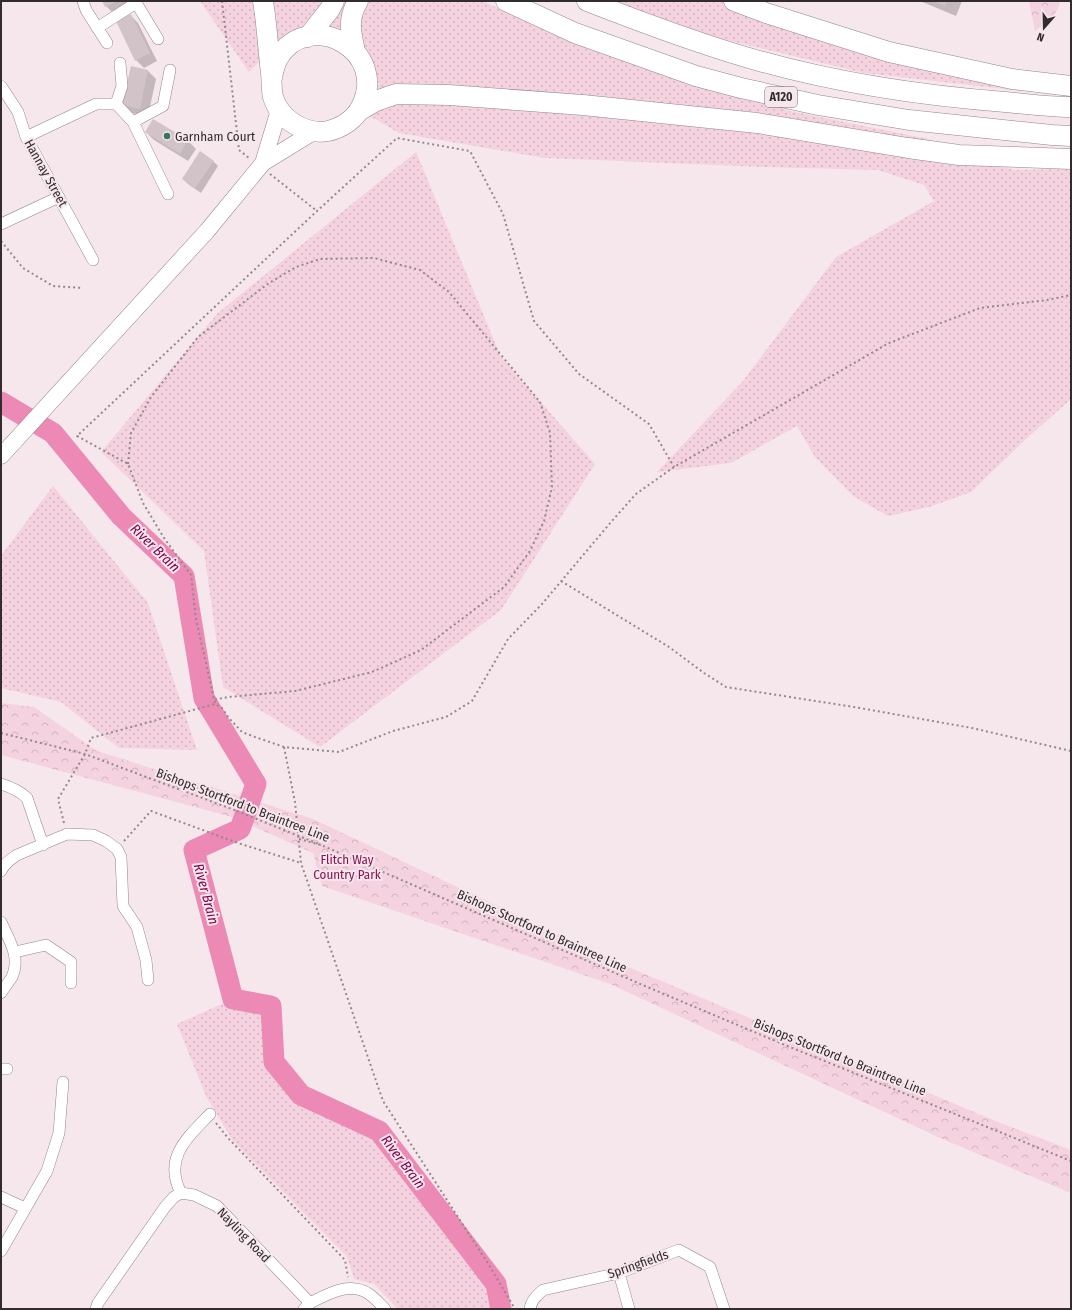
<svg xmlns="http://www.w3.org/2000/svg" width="1072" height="1310" viewBox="0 0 1072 1310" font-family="'Fira Sans Condensed',sans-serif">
<defs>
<pattern id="grass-dots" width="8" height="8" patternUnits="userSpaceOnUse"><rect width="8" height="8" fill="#f5d2df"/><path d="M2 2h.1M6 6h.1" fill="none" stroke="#d2b4c0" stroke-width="1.8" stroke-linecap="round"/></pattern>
<pattern id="forest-crowns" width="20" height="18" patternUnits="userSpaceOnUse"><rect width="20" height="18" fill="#f5d2df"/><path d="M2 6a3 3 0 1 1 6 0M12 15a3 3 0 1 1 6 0" fill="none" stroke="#d2b4c0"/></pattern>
</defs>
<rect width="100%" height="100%" fill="#f6e7ec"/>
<path fill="url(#grass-dots)" d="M200,1H482L588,46L790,111L928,139L1014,170L1071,169V399L1026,439L971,492L929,507L888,516L853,496L815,457L797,426L731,463L657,472L743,381L836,257L934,201L924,185L878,170L764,167L545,158L399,133L370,116L379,84L370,58L345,33L276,45L249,72Z
M614,1H722L777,23L1022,91L864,73L710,36Z
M416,152L501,357L595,464L501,610L320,747L223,687L204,551L101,452L218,313Z
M53,486L148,603L197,750L119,748L61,702L1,688V556Z
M233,999L271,1006L274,1062L300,1095L379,1131L496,1284L501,1309H398L374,1284L354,1279L347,1257L233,1141L206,1096L177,1024Z"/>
<path fill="url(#forest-crowns)" d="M1029,1H1060C1058,16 1046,22 1035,31Z
M1,703L34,707L97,751L313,819L616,962L998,1122L1071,1150V1193L940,1138L610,984L322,886L313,853L232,817L1,755Z"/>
<path fill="#0003" d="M103,1H126L129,7L114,14L106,6Z
M920,1H962L956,16Z
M130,15L138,23L157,61L144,68L136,60Z
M132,67L148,71L156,79L148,116L131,113L123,105Z
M153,120L188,141L196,149L188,161L154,140L146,132Z
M213,161L218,166L201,193L188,184L183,179Z"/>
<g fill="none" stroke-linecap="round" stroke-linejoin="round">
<path stroke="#ec89b4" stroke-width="21" d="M1,402L53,433L121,516L184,576L204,698L256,784L240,829L194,850L233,999L271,1006L274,1062L301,1095L379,1131L496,1284L501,1309"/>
</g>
<path fill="#d2c3c8" d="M102,1H117L105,7Z
M933,1H947L945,6Z
M131,14L150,53L135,61L116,21Z
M131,66L148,70L140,109L122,105Z
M153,119L188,140L180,154L145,132Z
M200,151L214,161L195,188L182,179Z"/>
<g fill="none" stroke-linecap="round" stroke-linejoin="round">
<g stroke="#93858a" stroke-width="12">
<path id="street" d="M83,1L86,10L107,43
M135,1L158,39
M97,28L136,3
M1,86L18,112L26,137L93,260
M116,104L122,86L120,63
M133,122L163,106L170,70
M26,137L96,104H116L133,122L168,194
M1,224L59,197
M1,784C11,787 20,791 27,798L43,845
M1,871C5,863 10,860 17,855L67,834L93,835L106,841L117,849L121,857L123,906L137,927L146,960L148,980
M1,922C9,940 21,957 12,977C9,982 4,988 1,993
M15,952L46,945L71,962V983
M1,1069H7
M181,1193C163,1158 187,1138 210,1114
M1,1197L25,1208
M1,1251L47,1171L59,1133L63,1082
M619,1273L629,1309
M310,1303C328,1294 350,1281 369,1294C375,1298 380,1304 385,1309
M96,1309L98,1303L165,1207L174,1197L181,1193L194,1195L217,1206L310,1303L304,1309
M530,1309C531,1301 536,1296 543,1290L619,1273L679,1250L710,1267L724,1309"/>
</g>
<g stroke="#93858a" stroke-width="17">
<path id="secondary" d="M263,163L279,110
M1,456L207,231L263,163L315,131"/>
</g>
<g stroke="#93858a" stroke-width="21">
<path id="highway" d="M263,1C267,25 268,49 271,73C272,81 271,89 273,97C280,120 305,135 328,131C342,128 355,119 361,107C390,50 309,7 278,58C275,64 273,72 272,78
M506,1L575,33L696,76L741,88L818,105L909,120L1052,135L1071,136
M587,1C633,19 681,37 729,52C818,80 912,95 1005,102C1027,104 1049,107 1071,107
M734,1L766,13L889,52L1012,79L1071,86
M308,37L330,9L334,1
M355,51C351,32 347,20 358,1
M359,111L376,101L396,94L449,95L583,105L757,123L908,148L959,155L1071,159"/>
</g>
<path stroke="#93888c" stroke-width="2" stroke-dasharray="2 3" stroke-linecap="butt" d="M222,1L239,150L249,158
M270,174L317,211
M1,241L23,268L53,286L83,288
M128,464L131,433L151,397L198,337L269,283L296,267L320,259L374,258L420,270L449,292L540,402L550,433L552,487L544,521L530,551L504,587L421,650L372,672L295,691L228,697L213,700
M561,581L669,647L704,673L726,687L854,707L972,728L1071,751
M215,703L196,619L191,575L164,538L143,503L128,464L77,436L317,211L397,138L470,151L503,214L534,321L579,374L649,424L674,467
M1,733L85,754L237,811
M284,747L295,802L301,863L383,1101L489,1265L515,1309
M64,823L58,799L85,754L91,738L215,704L222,708L228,717L242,732L255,737L284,747L339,752L393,731L446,717L472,701L508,639L542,604L611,522L636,494L674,467L889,343L980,308L1047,300L1071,295
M299,839L321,845L645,986L785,1045L1071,1161
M124,841L151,811L238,843L301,863
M216,1123L228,1138L345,1260L348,1277"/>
<use href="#street" stroke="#fff" stroke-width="11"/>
<use href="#secondary" stroke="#fff" stroke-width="16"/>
<use href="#highway" stroke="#fff" stroke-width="20"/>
<path stroke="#93888c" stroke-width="2" stroke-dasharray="2 3" stroke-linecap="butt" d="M237,811L321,845"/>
</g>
<circle fill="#347463" stroke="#f6e7ec" stroke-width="1.5" cx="167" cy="136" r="4"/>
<g text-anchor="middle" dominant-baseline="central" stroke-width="4" stroke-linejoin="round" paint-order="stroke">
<rect fill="#f6e7ec" stroke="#6d6467" stroke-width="1" x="765" y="87" width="32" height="20" rx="3"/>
<g font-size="12" font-weight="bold" fill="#322c2e">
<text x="781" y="97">A120</text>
</g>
<g font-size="13" fill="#322c2e" stroke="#f6e7ec" text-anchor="start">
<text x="175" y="136">Garnham Court</text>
</g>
<g font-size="13" fill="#322c2e" stroke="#f6e7ec">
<text transform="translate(46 173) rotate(61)">Hannay Street</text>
<text transform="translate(243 805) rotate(21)">Bishops Stortford to Braintree Line</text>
<text transform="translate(542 931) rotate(24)">Bishops Stortford to Braintree Line</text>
<text transform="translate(840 1057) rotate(22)">Bishops Stortford to Braintree Line</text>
<text transform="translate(244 1235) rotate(46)">Nayling Road</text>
<text transform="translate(638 1264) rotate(-19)">Springfields</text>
</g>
<g font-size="13" fill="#891354" stroke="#f6e7ec">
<text x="347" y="859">Flitch Way<tspan x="347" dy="15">Country Park</tspan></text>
</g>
<g font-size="14" font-style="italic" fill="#80054d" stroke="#f6e7ec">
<text transform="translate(155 548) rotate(44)">River Brain</text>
<text transform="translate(206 894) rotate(75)">River Brain</text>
<text transform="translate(403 1162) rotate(53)">River Brain</text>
</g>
</g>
<rect width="1072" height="1310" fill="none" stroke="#322c2e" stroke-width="4"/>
<g transform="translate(1044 28) rotate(200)" stroke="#f6e7ec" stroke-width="3" paint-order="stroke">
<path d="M0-3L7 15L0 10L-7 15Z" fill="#322c2e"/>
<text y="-6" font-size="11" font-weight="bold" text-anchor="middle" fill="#322c2e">N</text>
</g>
</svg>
